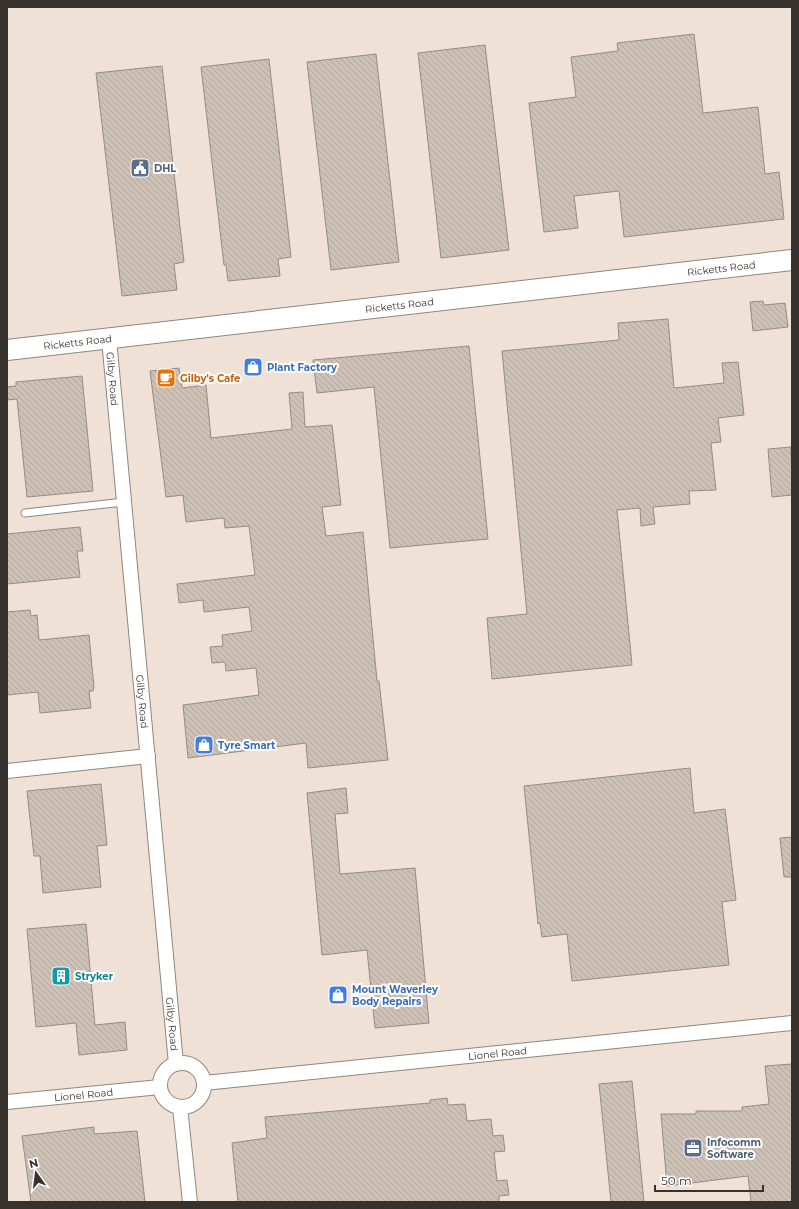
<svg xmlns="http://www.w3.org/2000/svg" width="799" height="1209" viewBox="0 0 799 1209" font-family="Montserrat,sans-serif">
<defs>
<pattern id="building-back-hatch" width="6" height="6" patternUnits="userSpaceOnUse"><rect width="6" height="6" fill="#cdc0b5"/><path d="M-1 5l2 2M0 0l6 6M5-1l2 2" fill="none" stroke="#b1a59c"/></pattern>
</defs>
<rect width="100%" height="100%" fill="#efe1d6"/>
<path fill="url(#building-back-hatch)" stroke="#988b81" d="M694,34L703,113L758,107L765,174L779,172L784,219L624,237L619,191L574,196L578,228L544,232L529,103L576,97L571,57L618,51L617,43Z
M485,45L509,250L441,258L418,53Z
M376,54L399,262L331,270L307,62Z
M269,59L291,257L278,259L280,276L228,281L226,265H224L201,67Z
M162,66L184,262L174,264L177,290L122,296L96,73Z
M763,301L764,305L785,303L788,327L753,331L750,302Z
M668,319L674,388L724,383L722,363L738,362L744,415L718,418L721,442L711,443L716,490L689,491L690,504L653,507L655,524L641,526L640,508L617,510L632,665L492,679L487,618L527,614L502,351L619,340L618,323Z
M469,346L488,539L390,548L374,387L317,393L313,360Z
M179,368L182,388L206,385L211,438L292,429L289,393L303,392L305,427L332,425L341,505L322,507L326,536L363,532L377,681H379L388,760L308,768L306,743L188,758L183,705L259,695L256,668L226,671L225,662L212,663L210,647L223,646L222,635L252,631L249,607L204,612L203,600L179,603L177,584L255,575L249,526L225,528L224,518L186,522L183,495L166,497L150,371Z
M82,376L93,491L27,497L17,399L7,400V387L16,386V382Z
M791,447L792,495L772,497L768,449Z
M80,527L83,551H77L80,577L7,584V534Z
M30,610L31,616L37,615L39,640L89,635L94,687L93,691H89L91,708L40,713L38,692L7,695V612Z
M690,768L694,813L725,809L736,900L722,902L729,965L572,981L567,934L542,937L540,923L538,924L524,786Z
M101,784L107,845L97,846L101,887L43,893L40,856H34L27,791Z
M346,788L348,813L335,814L340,874L415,868L429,1023L375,1028L367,950L322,955L307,793Z
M792,837V877H784L780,838Z
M86,924L95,1025L125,1022L127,1050L79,1055L76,1023L36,1027L27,929Z
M792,1064V1202H751L748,1176L667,1186L661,1114H696V1111H742V1107L769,1104L765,1066Z
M632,1081L644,1202H611L599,1084Z
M447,1098L448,1105L465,1104L467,1121L491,1119L493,1136L503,1135L505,1151L494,1152L497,1181L507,1180L509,1195L499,1196V1202H238L232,1143L267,1138L265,1117L430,1103V1100Z
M94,1127V1134L137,1131L145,1202H31L22,1136Z"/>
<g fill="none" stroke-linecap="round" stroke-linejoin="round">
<g stroke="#92857b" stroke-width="9">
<path id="lane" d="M25,513L124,502"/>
</g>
<g stroke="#92857b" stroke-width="16">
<g id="street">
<path id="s1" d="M109,339L176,1064"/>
<path d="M7,771L148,756"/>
<circle cx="182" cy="1085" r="22"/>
<path id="s2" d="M204,1083L792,1023"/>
<path id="s3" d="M7,1102L160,1087"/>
<path d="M180,1107L190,1202"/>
</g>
</g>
<g stroke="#92857b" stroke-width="22">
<g id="secondary">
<path id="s4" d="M7,350L792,260"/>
</g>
</g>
<use href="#lane" stroke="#fff" stroke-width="7"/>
<use href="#street" stroke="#fff" stroke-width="14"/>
<use href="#secondary" stroke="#fff" stroke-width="20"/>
</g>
<defs>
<g id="civic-square" transform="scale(1)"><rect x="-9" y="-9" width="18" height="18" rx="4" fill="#5c6f8a" stroke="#fff"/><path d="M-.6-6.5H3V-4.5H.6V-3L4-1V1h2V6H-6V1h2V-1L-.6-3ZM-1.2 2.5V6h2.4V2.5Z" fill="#fff"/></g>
<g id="shop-square" transform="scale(1)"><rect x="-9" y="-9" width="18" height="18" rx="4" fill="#3f7fe0" stroke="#fff"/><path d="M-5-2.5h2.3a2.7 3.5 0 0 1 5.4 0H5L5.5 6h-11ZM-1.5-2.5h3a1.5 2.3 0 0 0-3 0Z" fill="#fff"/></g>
<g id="cafe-square" transform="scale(1)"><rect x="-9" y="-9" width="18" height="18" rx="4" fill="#e8710a" stroke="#fff"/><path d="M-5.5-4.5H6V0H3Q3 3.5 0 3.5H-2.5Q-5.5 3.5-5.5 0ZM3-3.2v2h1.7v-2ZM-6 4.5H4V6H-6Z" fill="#fff"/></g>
<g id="building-square" transform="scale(1)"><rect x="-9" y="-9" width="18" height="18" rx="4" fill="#0f9aa8" stroke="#fff"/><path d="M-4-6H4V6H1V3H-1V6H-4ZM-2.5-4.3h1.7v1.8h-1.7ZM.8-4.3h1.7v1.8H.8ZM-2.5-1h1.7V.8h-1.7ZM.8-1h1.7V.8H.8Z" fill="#fff"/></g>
<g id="office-square" transform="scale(1)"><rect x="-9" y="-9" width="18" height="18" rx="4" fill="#5c6f8a" stroke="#fff"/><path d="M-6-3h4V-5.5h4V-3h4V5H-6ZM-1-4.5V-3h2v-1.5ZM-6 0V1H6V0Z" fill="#fff"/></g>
</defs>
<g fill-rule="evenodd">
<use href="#civic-square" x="140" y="168"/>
<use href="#shop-square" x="253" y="367"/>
<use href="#cafe-square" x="166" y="378"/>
<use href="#shop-square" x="204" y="745"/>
<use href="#building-square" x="61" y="976"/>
<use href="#shop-square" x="338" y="995"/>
<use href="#office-square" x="693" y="1148"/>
</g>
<g text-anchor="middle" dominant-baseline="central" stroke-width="4" stroke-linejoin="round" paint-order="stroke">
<g font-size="10" font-weight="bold" fill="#4e5e75" stroke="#fff" text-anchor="start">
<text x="154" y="168">DHL</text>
<text x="707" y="1142">Infocomm<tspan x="707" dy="12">Software</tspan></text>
</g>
<g font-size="10" fill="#38322e" stroke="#fff">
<text stroke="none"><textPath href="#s4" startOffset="719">Ricketts Road</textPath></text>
<text stroke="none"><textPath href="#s4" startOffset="395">Ricketts Road</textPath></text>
<text stroke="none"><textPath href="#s4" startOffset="71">Ricketts Road</textPath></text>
<text stroke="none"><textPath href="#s1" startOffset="40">Gilby Road</textPath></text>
<text stroke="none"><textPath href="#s1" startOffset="364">Gilby Road</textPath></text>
<text stroke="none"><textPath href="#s1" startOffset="688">Gilby Road</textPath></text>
<text stroke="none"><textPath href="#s2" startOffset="295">Lionel Road</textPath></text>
<text stroke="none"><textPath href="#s3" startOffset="77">Lionel Road</textPath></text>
</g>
<g font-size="10" font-weight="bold" fill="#366cbe" stroke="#fff" text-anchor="start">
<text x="267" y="367">Plant Factory</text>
<text x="218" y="745">Tyre Smart</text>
<text x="352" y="989">Mount Waverley<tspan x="352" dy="12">Body Repairs</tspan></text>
</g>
<g font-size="10" font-weight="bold" fill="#c56008" stroke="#fff" text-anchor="start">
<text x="180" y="378">Gilby's Cafe</text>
</g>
<g font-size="10" font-weight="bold" fill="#0d838f" stroke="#fff" text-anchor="start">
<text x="75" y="976">Stryker</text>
</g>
</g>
<rect width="799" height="1209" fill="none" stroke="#38322e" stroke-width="16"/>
<g transform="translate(36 1173) rotate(346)" stroke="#ffffff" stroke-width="3" paint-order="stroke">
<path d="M0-3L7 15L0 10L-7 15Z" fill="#38322e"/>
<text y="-6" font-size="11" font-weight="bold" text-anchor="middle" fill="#38322e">N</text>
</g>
<path d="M655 1185v6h108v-6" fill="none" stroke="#38322e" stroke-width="2"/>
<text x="661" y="1185" font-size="12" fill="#38322e" stroke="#ffffff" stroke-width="3" paint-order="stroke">50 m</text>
</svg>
